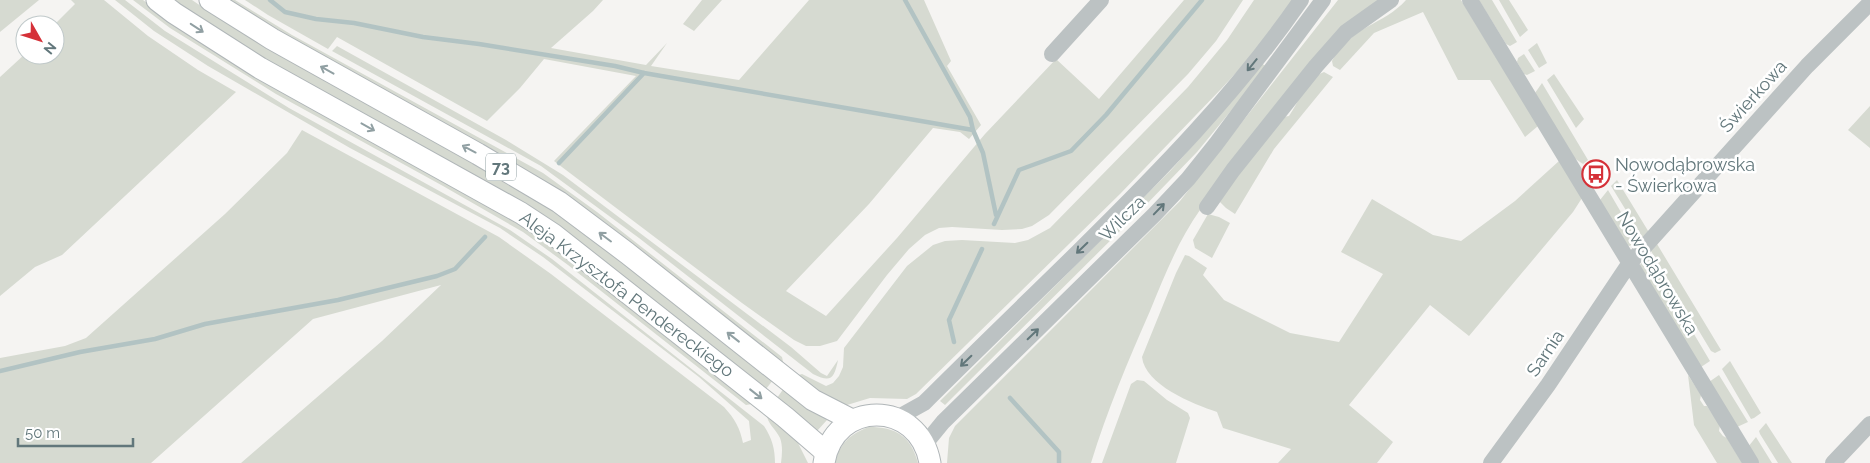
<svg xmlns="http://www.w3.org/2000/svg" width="1870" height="463" viewBox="0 0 1870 463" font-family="Raleway,sans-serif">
<rect width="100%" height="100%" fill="#f5f4f2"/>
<path fill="#d6dad1" d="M0,0H39L0,32Z
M71,0H104L148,36L198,70L236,92L62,255L35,267L0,296V77L25,54L55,55L54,25L75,4Z
M115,0H125L165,31L289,108L510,230L552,259L764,426C772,438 775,449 775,463H241L382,341L441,285L313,319L151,463H0V358L65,346L86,338L225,214L287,153L302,130L499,237L551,274L724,407C735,419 740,428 743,443L751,440L749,421L699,377L543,257L500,228L350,148L208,66L154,31Z
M133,0H143L182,29L496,209L555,247L752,404L746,405L568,265L523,232L443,186L276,94L170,28Z
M171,0H192L223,21L483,167L569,221L773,380L766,389L600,260L291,75Z
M223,0H235L292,35L543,173L597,212L782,357L784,366L594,218Z
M245,0H603L593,11L551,48L646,65L667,43L651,66L739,80L809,0H924L951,61L947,66L981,125L969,139L960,132L933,128L869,204L786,291L826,316L897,238L985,134L1056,59L1099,99L1184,0H1243L1216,41L1188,74L1049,215L1032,226L1022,229L1002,230L952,227L939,228L925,235L909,249L887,275L837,341L820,346H806L794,340L742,303L554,161L636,76L544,59L520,88L487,121L337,37L328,49L268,15Z
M702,0H722L694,31L683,24Z
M1254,0H1293L1248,60L1221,89L1120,194L916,394L907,399L870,398L847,405L836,404L795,376L802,374L826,386L833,383L839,376L843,367L844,348L907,266L933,245L945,241L962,240L1015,243L1028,240L1050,228L1188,87L1227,40Z
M1338,0H1378C1316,68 1252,134 1200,210C1178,241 1164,277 1150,311C1128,361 1107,411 1091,463H947L949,438L955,426L1180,201Z
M1406,0H1461L1538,126L1525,137L1490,80H1458L1423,12L1374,33L1340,70L1333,66L1332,61C1350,26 1384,25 1406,0Z
M1479,0H1492L1517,42L1510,46L1506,44Z
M1499,0H1509L1528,30L1520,37Z
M1537,43L1547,63L1539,68L1528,50Z
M337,46L506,140L563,175L791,347L821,373L827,376L838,360C834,379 831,383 813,374L639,238L541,166L332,51Z
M1524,54L1535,71L1527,75L1524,74L1517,62L1518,58Z
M1261,63L1267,67L1197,152L1141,210L945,405L940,401L1171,170L1204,133Z
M1324,72L1333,77L1274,149L1235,214L1226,208L1220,202L1221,196L1283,117L1289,116C1300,101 1305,79 1324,72Z
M1554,74L1584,119L1576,128L1547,80Z
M1542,83L1588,160L1583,164L1571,156L1535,93Z
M1870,106V148L1848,130Z
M1559,161L1582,198L1573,212L1469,336L1430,305L1349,405L1393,442L1377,463H1278L1291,449L1223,428L1217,412C1193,404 1145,385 1142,357L1176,273L1185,255L1189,256L1207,268L1203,275L1224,300L1290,333L1339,342L1383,274L1341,252L1372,199L1433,235L1461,241L1515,201Z
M1617,180L1650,234L1643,238L1611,186Z
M1608,190L1639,243L1629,246L1624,243L1600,200Z
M1208,214L1219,217L1230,223L1212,258L1195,248L1193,240Z
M1657,244L1721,350L1715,353L1711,351L1651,251Z
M1647,255L1710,361L1701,367L1639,266Z
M1730,361L1761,413L1754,418L1751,419L1722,369Z
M1688,375L1701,395L1700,400L1704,406H1707L1720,425L1719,431L1723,436L1727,438L1742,463H1717L1694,425Z
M1719,375L1748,422L1737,427L1709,382Z
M1137,380L1144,381L1167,400L1188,413L1190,418L1176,463H1102L1131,384Z
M784,388L827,420L817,431L777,398Z
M766,413L794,435L808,463H781C782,455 783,446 780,438C775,428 768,425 766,413Z
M1766,423L1792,463H1778L1760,434L1759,431Z
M869,427C896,427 911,436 918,463H835C840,443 850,434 869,427Z
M1756,437L1772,463H1758L1748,447Z"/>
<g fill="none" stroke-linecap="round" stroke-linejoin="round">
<path stroke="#b2c3c3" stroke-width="4.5" d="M270,0L285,12L316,19L354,23L423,37L479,44L615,66L644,73L973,130
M905,0L970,117L973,130L983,153L996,215
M559,163L644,73
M994,224L1019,170L1071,151L1106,115L1202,0
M954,342L949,320L982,249
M0,371L80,352L155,339L205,324L338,300L437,276L455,269L485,237
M1010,398L1059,452V463"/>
<g stroke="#b0b6b8" stroke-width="23">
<path id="major" d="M157,0L174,13L260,68L521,213L553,234L785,417L821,448L826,454
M210,0L272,39L478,154L559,202L627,253L813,400L852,420
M824,463C834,399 919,399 930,463"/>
</g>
<path stroke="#bcc2c3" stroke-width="16" d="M1470,0L1751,463
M1052,54L1101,0
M1207,207L1233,170L1316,66L1346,32L1391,0
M897,418L924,403C975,352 1027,302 1078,252C1158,173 1237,93 1301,0
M925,444L943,422L1155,214L1188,179L1216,144L1323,0
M1491,463L1548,385L1629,264L1807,66L1870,3
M1833,463L1870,424"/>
<use href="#major" stroke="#fff" stroke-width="21"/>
</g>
<defs><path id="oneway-shaft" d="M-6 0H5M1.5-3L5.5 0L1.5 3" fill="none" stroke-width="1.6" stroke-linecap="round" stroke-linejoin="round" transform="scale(1.25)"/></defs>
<g stroke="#91a0a3">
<use href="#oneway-shaft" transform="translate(197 28) rotate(33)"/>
<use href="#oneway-shaft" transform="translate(327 70) rotate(-151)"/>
<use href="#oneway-shaft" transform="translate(368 127) rotate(29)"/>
<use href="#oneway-shaft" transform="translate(469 149) rotate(-152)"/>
<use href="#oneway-shaft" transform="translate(605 237) rotate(-143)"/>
<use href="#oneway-shaft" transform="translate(733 337) rotate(-142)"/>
<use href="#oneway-shaft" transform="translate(756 394) rotate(38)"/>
</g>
<g stroke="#62777b">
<use href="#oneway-shaft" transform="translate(1252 65) rotate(129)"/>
<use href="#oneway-shaft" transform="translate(1159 209) rotate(-46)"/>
<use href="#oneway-shaft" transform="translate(1082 248) rotate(136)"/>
<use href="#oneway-shaft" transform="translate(1033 334) rotate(-44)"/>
<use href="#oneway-shaft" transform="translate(966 361) rotate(136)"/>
</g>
<defs>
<g id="bus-ring" transform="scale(1.4375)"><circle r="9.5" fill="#fff" stroke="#d53138" stroke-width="1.5"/><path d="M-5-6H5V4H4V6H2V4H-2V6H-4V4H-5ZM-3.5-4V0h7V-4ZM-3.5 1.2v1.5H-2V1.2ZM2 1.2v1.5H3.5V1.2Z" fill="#d53138"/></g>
</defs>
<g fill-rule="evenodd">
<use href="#bus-ring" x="1596" y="174"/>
</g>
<g text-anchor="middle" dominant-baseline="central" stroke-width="5" stroke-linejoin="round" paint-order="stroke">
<rect fill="#fff" stroke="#91a0a3" stroke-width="1" x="486" y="153.5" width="30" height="27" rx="4"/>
<g font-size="16" font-weight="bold" fill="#62777b">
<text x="501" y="167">73</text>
</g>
<g font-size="18" fill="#62777b" stroke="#fff">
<text transform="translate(1753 96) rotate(-48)">Świerkowa</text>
<text transform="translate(1122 218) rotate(-45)">Wilcza</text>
<text transform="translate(1658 273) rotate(59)">Nowodąbrowska</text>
<text transform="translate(627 294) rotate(37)">Aleja Krzysztofa Pendereckiego</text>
<text transform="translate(1545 353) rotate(-56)">Sarnia</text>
</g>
<g font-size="18" fill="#62777b" stroke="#fff" text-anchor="start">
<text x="1615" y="164">Nowodąbrowska<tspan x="1615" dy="21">- Świerkowa</tspan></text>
</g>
</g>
<g transform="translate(40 40) rotate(129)"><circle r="24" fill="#ffffff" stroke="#c0c9ca"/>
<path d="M0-4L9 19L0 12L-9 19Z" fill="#d53138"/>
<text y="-8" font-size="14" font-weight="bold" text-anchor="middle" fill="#62777b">N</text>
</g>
<path d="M18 438v8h115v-8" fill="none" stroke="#62777b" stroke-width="2.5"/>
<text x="25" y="438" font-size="15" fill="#62777b" stroke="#ffffff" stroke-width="4" paint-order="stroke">50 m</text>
</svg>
